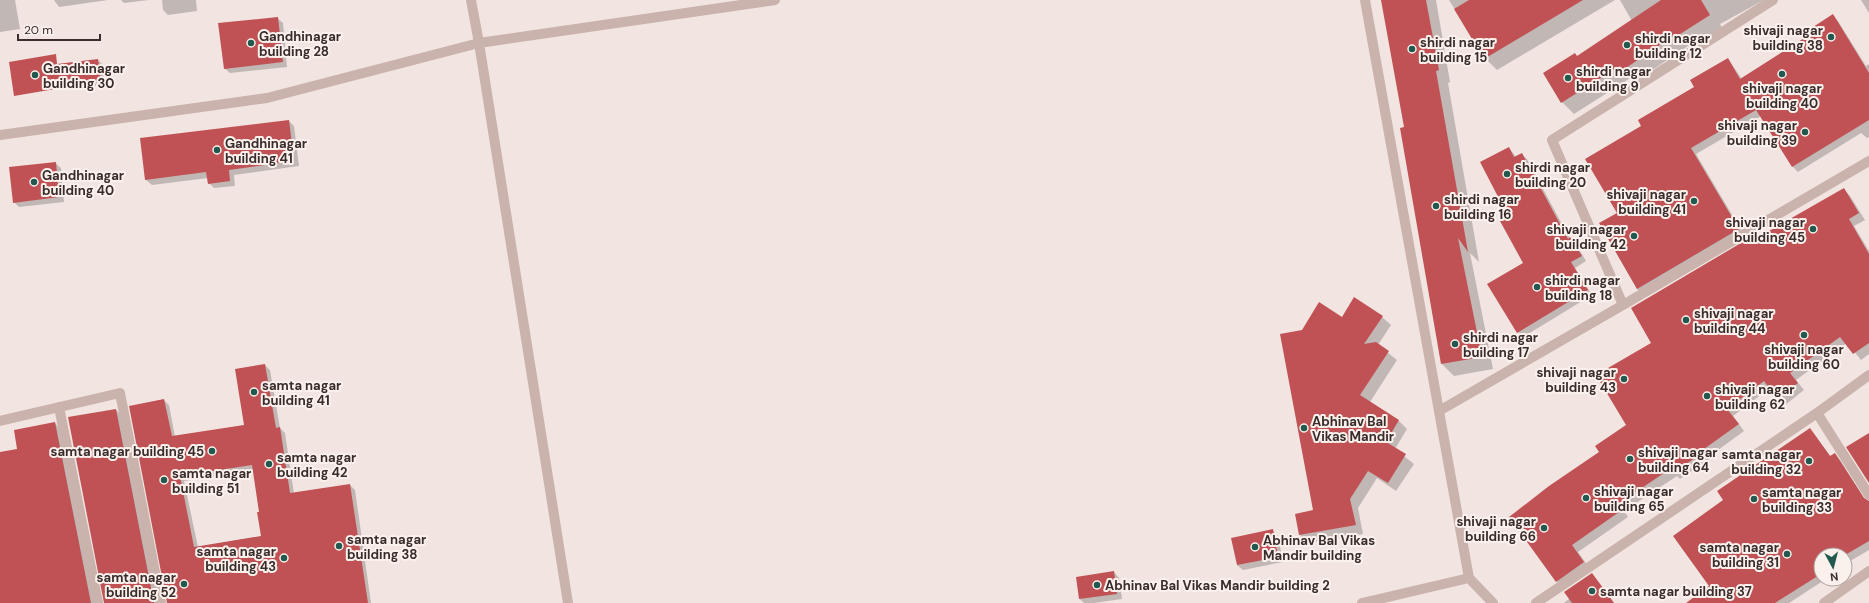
<svg xmlns="http://www.w3.org/2000/svg" width="1869" height="603" viewBox="0 0 1869 603" font-family="'DM Sans',sans-serif">
<rect width="100%" height="100%" fill="#f2e5e1"/>
<path fill="#0003" fill-rule="evenodd" d="M0,0H15L20,29L0,32Z
M54,0H108L59,7Z
M121,0H149L124,3Z
M162,0H196L197,11L168,15L163,10Z
M1382,0H1436L1450,82L1448,83L1479,262L1470,253L1493,369L1454,376L1442,364L1401,129L1405,128Z
M1449,0H1615L1497,70L1485,58Z
M1620,0H1764L1720,24L1722,28L1690,47L1688,46L1636,81L1632,77L1574,114L1562,102L1577,57L1632,21Z
M1861,0H1869V13Z
M1833,16L1838,21L1866,66L1869,64V137L1867,138L1861,133L1798,172L1793,167L1761,116L1696,154L1744,235L1643,294L1637,289L1600,224L1619,213L1643,126L1695,87L1728,59L1742,79L1814,33Z
M277,18L283,23L287,67L230,73L224,68Z
M98,60L103,65L106,84L70,89L65,84Z
M289,121L294,126L299,166L234,175L235,186L214,188L209,183L208,178L152,185L146,180L141,139Z
M1509,148L1516,157L1521,154L1527,159L1570,239L1576,244L1586,261L1575,268L1592,295L1523,337L1518,332L1525,263L1510,216Z
M55,163L61,168L64,202L19,207L14,202Z
M1844,189L1850,196L1865,220L1854,226L1869,251V354L1861,360L1847,343L1796,380L1804,390L1785,405L1770,388L1733,416L1744,431L1710,456L1711,458L1680,479L1677,476L1624,511L1628,517L1578,552L1590,569L1563,588L1557,581L1600,452L1627,426L1653,344L1748,244Z
M1354,299L1382,317L1391,325L1378,345L1397,360L1370,402L1399,421L1407,429L1395,449L1414,464L1396,491L1377,478L1358,508L1363,534L1309,543L1300,535L1296,515L1314,511L1302,330L1342,318Z
M265,365L270,370L280,428L285,433L294,494L350,485L355,490L371,603H168L164,400L169,405L175,437L245,425ZM254,471L260,513L262,536L198,547L184,481Z
M116,410L121,415L158,603H105Z
M55,423L60,429L95,603H0V453L18,450Z
M1810,429L1831,457L1835,454L1840,460L1866,501L1869,502V550L1845,564V555H1821V579H1826L1789,603H1688L1710,586L1725,500Z
M1273,531L1278,536L1283,562L1243,570L1237,565Z
M1114,572L1119,578L1122,599L1094,603H1084L1080,599L1077,578Z
M1592,574L1614,603H1564L1570,598Z"/>
<path fill="#c05154" fill-rule="evenodd" d="M1381,0H1426L1439,70L1436,71L1468,252L1458,238L1482,357L1441,364L1400,128L1404,127Z
M1469,0H1583L1484,59L1454,9Z
M1661,0H1701L1710,15L1677,36L1676,34L1623,70L1620,66L1561,103L1543,73L1575,53L1577,56Z
M1833,14L1869,73V120L1792,167L1756,110L1691,148L1739,229L1637,289L1599,223L1617,213L1585,159L1641,126L1638,120L1694,87L1690,80L1728,58L1740,79L1812,33L1810,29Z
M278,17L283,62L224,69L218,23Z
M56,54L57,64L98,59L101,80L60,85L61,88L14,96L9,62Z
M289,120L294,161L229,170L230,181L208,184L206,172L145,180L140,138Z
M1509,147L1514,157L1522,153L1568,239L1570,237L1582,256L1571,262L1588,290L1517,333L1487,284L1523,263L1500,221L1508,216L1480,162Z
M56,162L59,197L13,203L9,167Z
M1844,188L1859,213L1849,219L1869,254V343L1853,354L1840,337L1790,373L1798,383L1777,399L1764,381L1727,409L1739,424L1704,449L1705,451L1673,473L1670,469L1618,504L1622,510L1572,545L1584,562L1556,582L1509,517L1549,486L1599,452L1595,446L1626,425L1596,375L1651,343L1631,308L1746,240L1748,243Z
M1354,297L1383,316L1364,344L1376,342L1389,351L1360,395L1399,420L1386,442L1406,454L1388,483L1368,471L1350,499L1356,525L1299,535L1295,514L1313,510L1280,334L1302,330L1319,302L1342,317Z
M265,364L276,428L280,427L290,493L350,484L368,603H167L129,406L164,399L172,436L244,425L235,369ZM252,465L259,512H257L261,536L194,547L180,476Z
M116,409L154,603H104L68,417Z
M55,422L91,603H0V452L17,449L14,430Z
M1810,428L1830,456L1835,453L1864,498L1869,501V541L1845,555H1821V574L1775,603H1686L1709,586L1673,536L1723,500L1717,491Z
M1869,433V483L1846,447Z
M1273,529L1278,557L1237,565L1231,538Z
M1114,571L1117,594L1079,599L1076,577Z
M1592,573L1614,603H1572L1564,592Z"/>
<g fill="none" stroke-linecap="round" stroke-linejoin="round">
<path stroke="#cab2ad" stroke-width="10" d="M471,0L479,43L775,0
M1365,0L1469,578L1493,603
M0,135L267,98L479,43L568,603
M1623,305L1869,161
M59,407L98,603
M1439,411L1623,305L1552,140L1773,0
M1817,413L1869,495
M0,421L120,393L161,603
M1362,603L1469,578
M1536,603L1817,413L1869,375
M1824,603L1869,571"/>
</g>
<g fill="#22594e" stroke="#faf1ed" stroke-width="1.5">
<circle cx="1831" cy="37" r="4"/>
<circle cx="251" cy="43" r="4"/>
<circle cx="1627" cy="45" r="4"/>
<circle cx="1412" cy="49" r="4"/>
<circle cx="1782" cy="74" r="4"/>
<circle cx="35" cy="75" r="4"/>
<circle cx="1568" cy="78" r="4"/>
<circle cx="1805" cy="132" r="4"/>
<circle cx="217" cy="150" r="4"/>
<circle cx="1507" cy="174" r="4"/>
<circle cx="34" cy="182" r="4"/>
<circle cx="1694" cy="201" r="4"/>
<circle cx="1436" cy="206" r="4"/>
<circle cx="1813" cy="229" r="4"/>
<circle cx="1634" cy="236" r="4"/>
<circle cx="1537" cy="287" r="4"/>
<circle cx="1686" cy="320" r="4"/>
<circle cx="1804" cy="335" r="4"/>
<circle cx="1455" cy="344" r="4"/>
<circle cx="1624" cy="379" r="4"/>
<circle cx="254" cy="392" r="4"/>
<circle cx="1707" cy="396" r="4"/>
<circle cx="1304" cy="428" r="4"/>
<circle cx="212" cy="451" r="4"/>
<circle cx="1630" cy="459" r="4"/>
<circle cx="1809" cy="461" r="4"/>
<circle cx="269" cy="464" r="4"/>
<circle cx="164" cy="480" r="4"/>
<circle cx="1586" cy="498" r="4"/>
<circle cx="1754" cy="499" r="4"/>
<circle cx="1544" cy="528" r="4"/>
<circle cx="339" cy="546" r="4"/>
<circle cx="1255" cy="547" r="4"/>
<circle cx="1787" cy="554" r="4"/>
<circle cx="284" cy="558" r="4"/>
<circle cx="184" cy="584" r="4"/>
<circle cx="1097" cy="585" r="4"/>
<circle cx="1592" cy="591" r="4"/>
</g>
<g text-anchor="middle" dominant-baseline="central" stroke-width="4" stroke-linejoin="round" paint-order="stroke">
<g font-size="13" font-weight="bold" fill="#392c2b" stroke="#faf1ed" text-anchor="start">
<text x="1823" y="30" text-anchor="end">shivaji nagar<tspan x="1823" dy="15">building 38</tspan></text>
<text x="259" y="36">Gandhinagar<tspan x="259" dy="15">building 28</tspan></text>
<text x="1635" y="38">shirdi nagar<tspan x="1635" dy="15">building 12</tspan></text>
<text x="1420" y="42">shirdi nagar<tspan x="1420" dy="15">building 15</tspan></text>
<text x="43" y="68">Gandhinagar<tspan x="43" dy="15">building 30</tspan></text>
<text x="1576" y="71">shirdi nagar<tspan x="1576" dy="15">building 9</tspan></text>
<text x="1782" y="88" text-anchor="middle">shivaji nagar<tspan x="1782" dy="15">building 40</tspan></text>
<text x="1797" y="125" text-anchor="end">shivaji nagar<tspan x="1797" dy="15">building 39</tspan></text>
<text x="225" y="143">Gandhinagar<tspan x="225" dy="15">building 41</tspan></text>
<text x="1515" y="167">shirdi nagar<tspan x="1515" dy="15">building 20</tspan></text>
<text x="42" y="175">Gandhinagar<tspan x="42" dy="15">building 40</tspan></text>
<text x="1686" y="194" text-anchor="end">shivaji nagar<tspan x="1686" dy="15">building 41</tspan></text>
<text x="1444" y="199">shirdi nagar<tspan x="1444" dy="15">building 16</tspan></text>
<text x="1805" y="222" text-anchor="end">shivaji nagar<tspan x="1805" dy="15">building 45</tspan></text>
<text x="1626" y="229" text-anchor="end">shivaji nagar<tspan x="1626" dy="15">building 42</tspan></text>
<text x="1545" y="280">shirdi nagar<tspan x="1545" dy="15">building 18</tspan></text>
<text x="1694" y="313">shivaji nagar<tspan x="1694" dy="15">building 44</tspan></text>
<text x="1463" y="337">shirdi nagar<tspan x="1463" dy="15">building 17</tspan></text>
<text x="1804" y="349" text-anchor="middle">shivaji nagar<tspan x="1804" dy="15">building 60</tspan></text>
<text x="1616" y="372" text-anchor="end">shivaji nagar<tspan x="1616" dy="15">building 43</tspan></text>
<text x="262" y="385">samta nagar<tspan x="262" dy="15">building 41</tspan></text>
<text x="1715" y="389">shivaji nagar<tspan x="1715" dy="15">building 62</tspan></text>
<text x="1312" y="421">Abhinav Bal<tspan x="1312" dy="15">Vikas Mandir</tspan></text>
<text x="204" y="451" text-anchor="end">samta nagar building 45</text>
<text x="1638" y="452">shivaji nagar<tspan x="1638" dy="15">building 64</tspan></text>
<text x="1801" y="454" text-anchor="end">samta nagar<tspan x="1801" dy="15">building 32</tspan></text>
<text x="277" y="457">samta nagar<tspan x="277" dy="15">building 42</tspan></text>
<text x="172" y="473">samta nagar<tspan x="172" dy="15">building 51</tspan></text>
<text x="1594" y="491">shivaji nagar<tspan x="1594" dy="15">building 65</tspan></text>
<text x="1762" y="492">samta nagar<tspan x="1762" dy="15">building 33</tspan></text>
<text x="1536" y="521" text-anchor="end">shivaji nagar<tspan x="1536" dy="15">building 66</tspan></text>
<text x="347" y="539">samta nagar<tspan x="347" dy="15">building 38</tspan></text>
<text x="1263" y="540">Abhinav Bal Vikas<tspan x="1263" dy="15">Mandir building</tspan></text>
<text x="1779" y="547" text-anchor="end">samta nagar<tspan x="1779" dy="15">building 31</tspan></text>
<text x="276" y="551" text-anchor="end">samta nagar<tspan x="276" dy="15">building 43</tspan></text>
<text x="176" y="577" text-anchor="end">samta nagar<tspan x="176" dy="15">building 52</tspan></text>
<text x="1105" y="585">Abhinav Bal Vikas Mandir building 2</text>
<text x="1600" y="591">samta nagar building 37</text>
</g>
</g>
<g transform="translate(1833 567) rotate(173)"><circle r="19" fill="#faf1ed" stroke="#ada29f"/>
<path d="M0-3L7 15L0 10L-7 15Z" fill="#22594e"/>
<text y="-6" font-size="11" font-weight="bold" text-anchor="middle" fill="#392c2b">N</text>
</g>
<path d="M18 34v6h82v-6" fill="none" stroke="#392c2b" stroke-width="2"/>
<text x="24" y="34" font-size="12" fill="#392c2b" stroke="#faf1ed" stroke-width="3" paint-order="stroke">20 m</text>
</svg>
